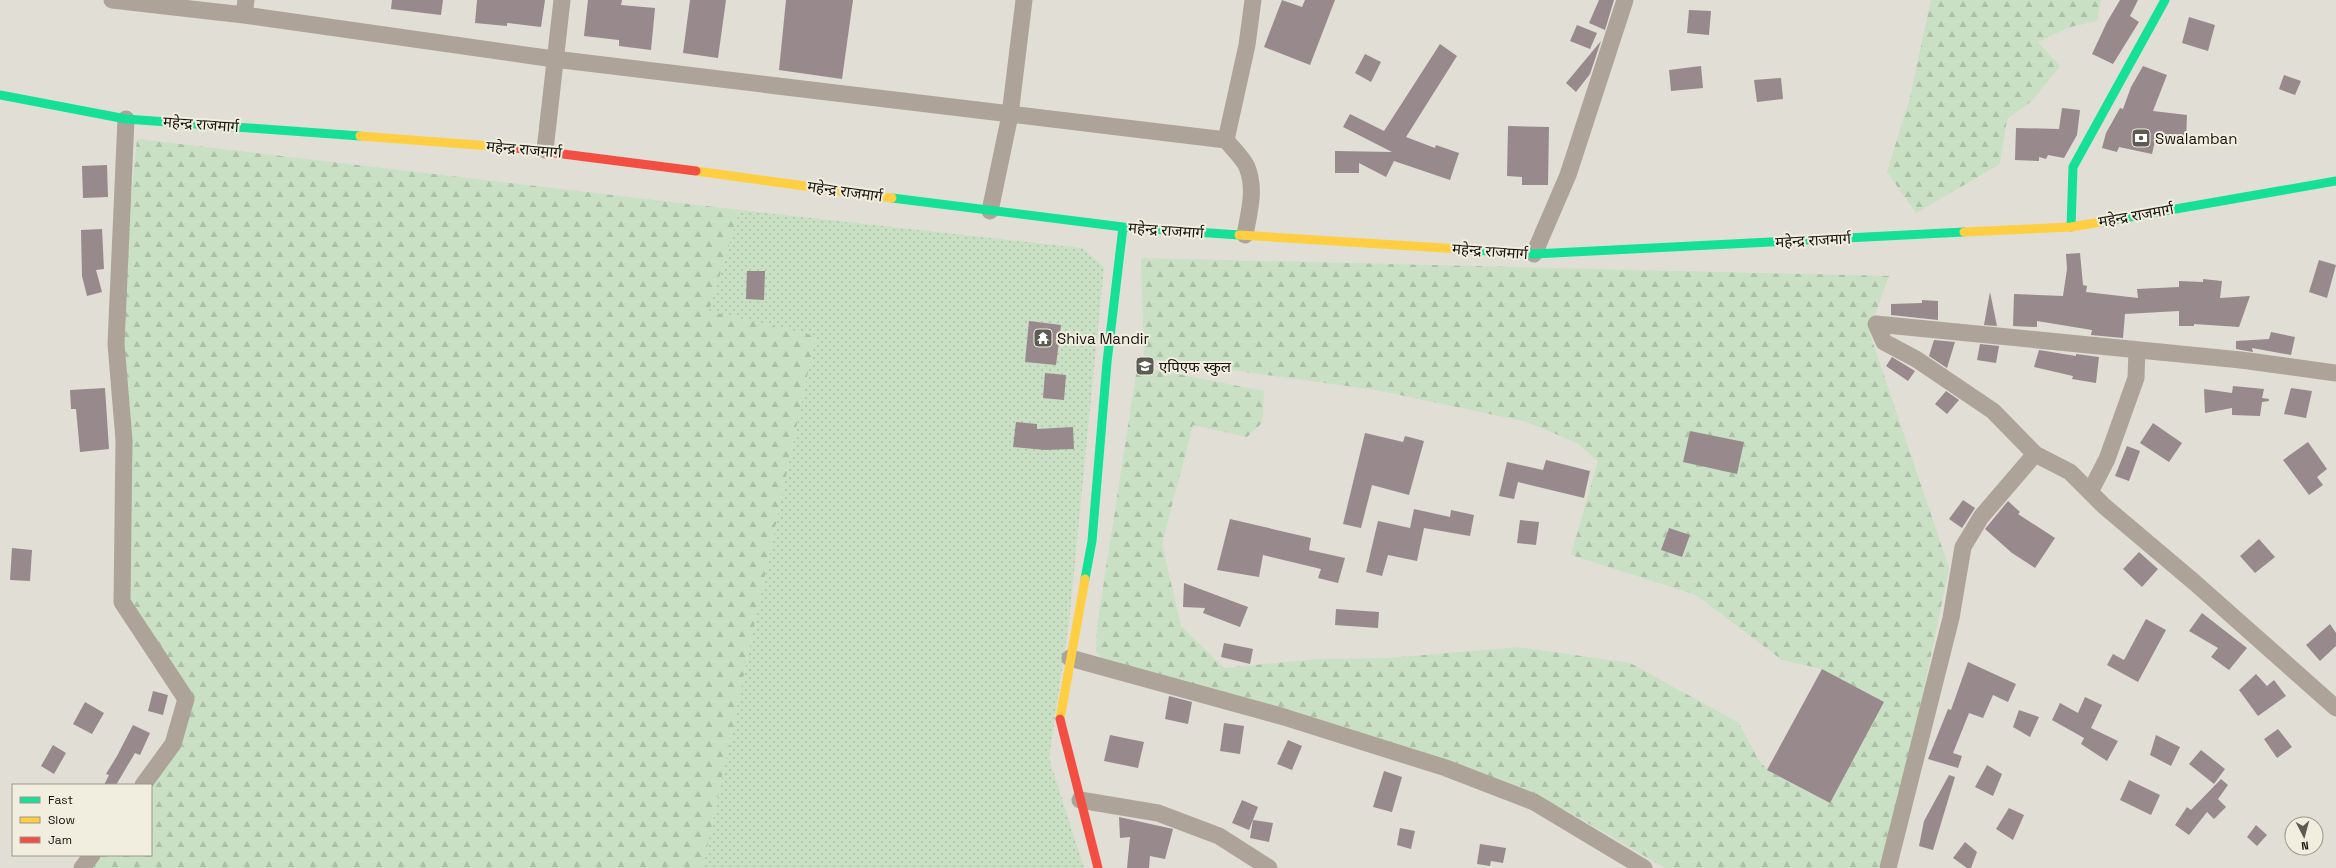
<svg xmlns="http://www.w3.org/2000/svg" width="2336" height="868" viewBox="0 0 2336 868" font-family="'Space Grotesk','Noto Sans Devanagari',sans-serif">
<defs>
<pattern id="forest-firs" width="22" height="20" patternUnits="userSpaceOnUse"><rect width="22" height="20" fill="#c9e0c4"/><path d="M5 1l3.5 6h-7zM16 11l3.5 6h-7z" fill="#acbfa7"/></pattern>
<pattern id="park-dots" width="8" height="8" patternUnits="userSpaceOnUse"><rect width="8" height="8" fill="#c9e0c4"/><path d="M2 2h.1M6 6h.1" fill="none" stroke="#acbfa7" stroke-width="1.8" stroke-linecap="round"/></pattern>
</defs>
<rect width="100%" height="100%" fill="#e1ded6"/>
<path fill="url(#forest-firs)" d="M1931,0H2101L2097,21L2070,27L2038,42L2060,66L2033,100L2007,119L2000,164L1916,213L1887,172L1910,97Z
M137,139L740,210L709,311L816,335L703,868H82L92,855H151V785L186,699L122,602L116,344Z
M1141,258L1889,276L1869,331L1949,568L1923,694L1881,868H1665L1569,812L1451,763L1105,662L1096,651L1097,626L1136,374L1157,370L1264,391L1262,423L1247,437L1193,425L1162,544L1181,626L1224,668L1317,659L1388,658L1518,647L1630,663L1739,723L1758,759L1767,770L1830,803L1884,702L1822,669L1782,660L1696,595L1571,555L1598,461L1577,443L1527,422L1376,390L1144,358Z"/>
<path fill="url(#park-dots)" d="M740,210L1082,248L1104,267L1069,622L1049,758L1084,868H703L816,336L709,311Z"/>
<path fill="#97898c" d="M392,0H443L441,15L391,9Z
M477,0H545L541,27L507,23V26L475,23Z
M588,0H622L621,5L655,8L651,50L619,46V40L584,36Z
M690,0H726L718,58L683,53Z
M786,0H853L842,79L779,70Z
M1282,0L1302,7L1305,0H1335L1310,65L1264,47Z
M1599,0H1614L1605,30L1589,23Z
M2120,0H2138L2130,16L2139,22L2113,64L2092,54L2107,22Z
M1689,10L1711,11L1709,35L1687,33Z
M2189,17L2215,25L2208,51L2182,43Z
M1577,25L1597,33L1590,49L1570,41Z
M1601,41L1590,74L1576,92L1566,83Z
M1440,44L1457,56L1406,137L1435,148L1436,145L1459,153L1450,180L1394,161L1386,177L1359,163V173H1335V151L1392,152L1343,127L1350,114L1384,131Z
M1365,54L1381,62L1371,82L1355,73Z
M1701,66L1703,88L1671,91L1669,70Z
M2143,66L2167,75L2153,111L2187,115L2186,142L2155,141L2152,154L2119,147L2117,152L2102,148L2106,133L2120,108L2123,109L2131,87Z
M2284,75L2301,81L2295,95L2279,89Z
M1781,78L1783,99L1757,102L1754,80Z
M2062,108L2080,110L2077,135L2064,158L2048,155L2046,159L2039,157V161L2015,160L2016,128L2059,129Z
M1508,126L1549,127L1548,185H1522V177L1507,176Z
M107,165L108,197L83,198L82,166Z
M102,229L104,269L96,270L102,292L87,296L82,276L81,230Z
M2080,253L2083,285L2087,286L2086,292L2138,298L2137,289L2179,287V281L2203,282V279L2222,281L2220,298L2250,296L2239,327L2194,324V326H2179V311L2125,314L2123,338L2091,335L2092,330L2037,321V327L2013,326L2014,294L2063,296L2067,269L2066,254Z
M2319,260L2336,265L2327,298L2309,292Z
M747,271H765L764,300L746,299Z
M1990,292L1997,326L1984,325Z
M1922,300L1938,301V320L1891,315V304L1922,303Z
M1029,321L1061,325L1056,365L1025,362Z
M2271,332L2295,337L2291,355L2252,348L2253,352L2236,349V341L2269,339Z
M1934,340L1955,342L1947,368L1929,356Z
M1980,344L1999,346L1996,363L1977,360Z
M2039,350L2076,356V354L2099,357L2096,383L2072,379L2073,376L2034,367Z
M1892,357L1915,371L1908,381L1886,366Z
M1045,373L1066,375L1064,400L1043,398Z
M2233,386L2264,389L2262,398L2269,399V401L2262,402L2260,416L2232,415V408L2205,413L2204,389L2232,393Z
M105,388L109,449L80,452L76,409H71L70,390Z
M2291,388L2312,391L2306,418L2284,414Z
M1946,391L1959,400L1947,414L1935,404Z
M1016,422L1037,424V429L1073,427L1074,449L1045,450L1013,447Z
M2153,423L2182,443L2169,462L2140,443Z
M1690,431L1744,442L1737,474L1683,462Z
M1365,433L1403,442L1405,436L1424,441L1409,495L1372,485L1361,528L1343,524Z
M2308,442L2327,469L2317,477L2323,485L2309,495L2283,460Z
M2127,446L2140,451L2129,481L2115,476Z
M1546,460L1590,471L1584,498L1518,482L1514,499L1499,496L1507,462L1543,470Z
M1963,500L1975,508L1962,528L1949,519Z
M2008,501L2020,512L2018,514L2055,538L2035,568L2012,553L1985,529Z
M1414,509L1450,517L1451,510L1474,515L1470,536L1424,528L1417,561L1388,555L1382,576L1366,572L1378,521L1410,528Z
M1230,519L1311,538L1309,550L1345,558L1338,583L1318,578L1321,569L1263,555L1259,577L1217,570Z
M1520,520L1539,522L1536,545L1517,543Z
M1669,528L1690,535L1682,557L1661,550Z
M2259,539L2275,557L2255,573L2240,556Z
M12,548L32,550L30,581L10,580Z
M2139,552L2158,569L2142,587L2123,569Z
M1184,583L1248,607L1240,627L1203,613L1205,608L1183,607Z
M1336,609L1379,612L1378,628L1335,625Z
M2202,613L2247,648L2229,670L2211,657L2218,648L2189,631Z
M2146,619L2166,630L2138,682L2107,665L2113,654L2124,660Z
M2330,624L2336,633V646L2320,661L2306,645Z
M1224,643L1253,649L1250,664L1221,657Z
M1968,662L2016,684L2008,702L1993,695L1983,718L1969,713L1953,753L1962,756L1958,768L1928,759L1948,709L1951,710Z
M1822,669L1884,702L1830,803L1767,770Z
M2256,674L2267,686L2274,680L2286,696L2258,716L2239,690Z
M153,691L168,695L163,715L148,711Z
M1169,696L1192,702L1188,724L1165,719Z
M2085,697L2102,705L2091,728L2118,741L2107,761L2081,744L2084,738L2052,720L2060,703L2078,713Z
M85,702L104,713L92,734L73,724Z
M2019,710L2039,717L2030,737L2013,727Z
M1224,723L1244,726L1240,754L1220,751Z
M133,725L150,733L140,755L135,753L116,785H104L109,775L106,774L117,756Z
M2278,729L2292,747L2277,758L2264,739Z
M1110,735L1144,742L1138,768L1104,761Z
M2156,735L2180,747L2171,766L2150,755Z
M1288,740L1302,746L1292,770L1277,764Z
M53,745L66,753L54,774L41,766Z
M2201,750L2225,769L2214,784L2189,764Z
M1987,765L2002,774L1993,796L1975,787Z
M1384,771L1402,777L1392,812L1373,807Z
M1949,775L1955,777L1933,850L1919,846L1924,821Z
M2221,779L2228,785L2218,799L2226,807L2214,819L2207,812L2189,835L2175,825L2187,807L2191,810Z
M2129,780L2160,795L2151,815L2120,800Z
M1242,800L1258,807L1249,830L1232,823Z
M2009,808L2024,815L2013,840L1996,829Z
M1119,817L1173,829L1165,859L1150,856L1149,868H1127L1130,837L1120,838Z
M1253,820L1273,823L1269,842L1250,838Z
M2256,825L2267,835L2257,846L2247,837Z
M1400,828L1415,831L1411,849L1397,845Z
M1965,842L1977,852L1971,868H1967L1953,858Z
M1480,844L1506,848L1503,863L1491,861L1490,866L1477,864Z"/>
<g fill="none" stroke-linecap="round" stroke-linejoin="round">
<path stroke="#ada399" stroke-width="17" d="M112,0L244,15L554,59L1226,140C1232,148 1243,158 1247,167C1256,190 1249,212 1245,235
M244,15L246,0
M126,119L116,344L124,440L122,602L186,699L173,744L143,785
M1226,140L1247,45L1253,0
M545,150L562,0
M990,211L1010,115L1024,0
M1534,254L1568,175L1625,0
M2336,373L2241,360L1876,324L1884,342L1916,359L1993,411L2035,454L2070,472L2104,506L2194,582L2336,708
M2090,492L2107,459L2136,378L2137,350
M1070,658L1284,717L1446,768L1534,802L1644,868
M1080,800L1158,813L1219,836L1269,868
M82,868L92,855
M1888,868L1951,618L1963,547L1981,517L2035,454"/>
<path stroke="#16e098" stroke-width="9" d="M0,95L126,119L360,136
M892,198L1123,227L1239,235
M2101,222L2336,181
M2071,227L2073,167L2165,0
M1460,249L1534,254L1964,232
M1085,579L1092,541L1107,362L1123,227"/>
<path stroke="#ffcf43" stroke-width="9" d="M360,136L516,148
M696,171L892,198
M1964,232L2071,227L2101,222
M1239,235L1460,249
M1060,719L1085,579"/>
<path stroke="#f24e42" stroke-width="9" d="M516,148L696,171
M1060,719L1098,868"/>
</g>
<defs>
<g id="bank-square" transform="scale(1)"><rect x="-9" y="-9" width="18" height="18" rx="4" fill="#5c5b54" stroke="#f2eedf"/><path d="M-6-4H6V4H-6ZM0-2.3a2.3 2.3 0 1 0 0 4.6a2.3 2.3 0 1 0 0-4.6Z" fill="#fff"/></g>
<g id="temple-square" transform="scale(1)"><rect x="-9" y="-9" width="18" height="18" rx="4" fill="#5c5b54" stroke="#f2eedf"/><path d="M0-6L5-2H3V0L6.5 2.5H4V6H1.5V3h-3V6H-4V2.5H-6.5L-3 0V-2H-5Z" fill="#fff"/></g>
<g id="school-square" transform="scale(1)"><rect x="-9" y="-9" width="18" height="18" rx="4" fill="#5c5b54" stroke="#f2eedf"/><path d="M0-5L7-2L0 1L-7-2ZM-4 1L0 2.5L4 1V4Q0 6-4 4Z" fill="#fff"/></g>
</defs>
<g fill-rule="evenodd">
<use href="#bank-square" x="2141" y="138"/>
<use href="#temple-square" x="1043" y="338"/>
<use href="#school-square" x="1145" y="366"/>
</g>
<g text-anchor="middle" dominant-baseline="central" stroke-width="4" stroke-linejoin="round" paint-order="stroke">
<g font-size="15" fill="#15140e" stroke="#f2eedf">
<text transform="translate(201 124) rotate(4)">महेन्द्र राजमार्ग</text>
<text transform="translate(524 149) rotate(5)">महेन्द्र राजमार्ग</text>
<text transform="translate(845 191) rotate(8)">महेन्द्र राजमार्ग</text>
<text transform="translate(2136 215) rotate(-10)">महेन्द्र राजमार्ग</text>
<text transform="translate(1166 230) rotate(4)">महेन्द्र राजमार्ग</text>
<text transform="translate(1813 240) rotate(-3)">महेन्द्र राजमार्ग</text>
<text transform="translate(1490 251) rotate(4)">महेन्द्र राजमार्ग</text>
</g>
<g font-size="15" fill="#15140e" stroke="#f2eedf" text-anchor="start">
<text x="2155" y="138">Swalamban</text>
<text x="1057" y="338">Shiva Mandir</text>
<text x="1159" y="366">एपिएफ स्कुल</text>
</g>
</g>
<rect x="12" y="784" width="140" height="72" fill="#f2eedf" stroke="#9a978b"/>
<rect x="20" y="797" width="20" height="6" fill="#16e098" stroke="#9a978b"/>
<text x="48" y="804" font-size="12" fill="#15140e">Fast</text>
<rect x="20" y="817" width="20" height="6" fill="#ffcf43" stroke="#9a978b"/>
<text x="48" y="824" font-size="12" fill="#15140e">Slow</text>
<rect x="20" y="837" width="20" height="6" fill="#f24e42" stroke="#9a978b"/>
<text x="48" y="844" font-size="12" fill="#15140e">Jam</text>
<g transform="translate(2304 836) rotate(174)"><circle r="19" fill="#f2eedf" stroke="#9a978b"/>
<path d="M0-3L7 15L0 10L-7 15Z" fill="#5c5b54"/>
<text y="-6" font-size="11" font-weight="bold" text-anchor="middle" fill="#15140e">N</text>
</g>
</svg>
